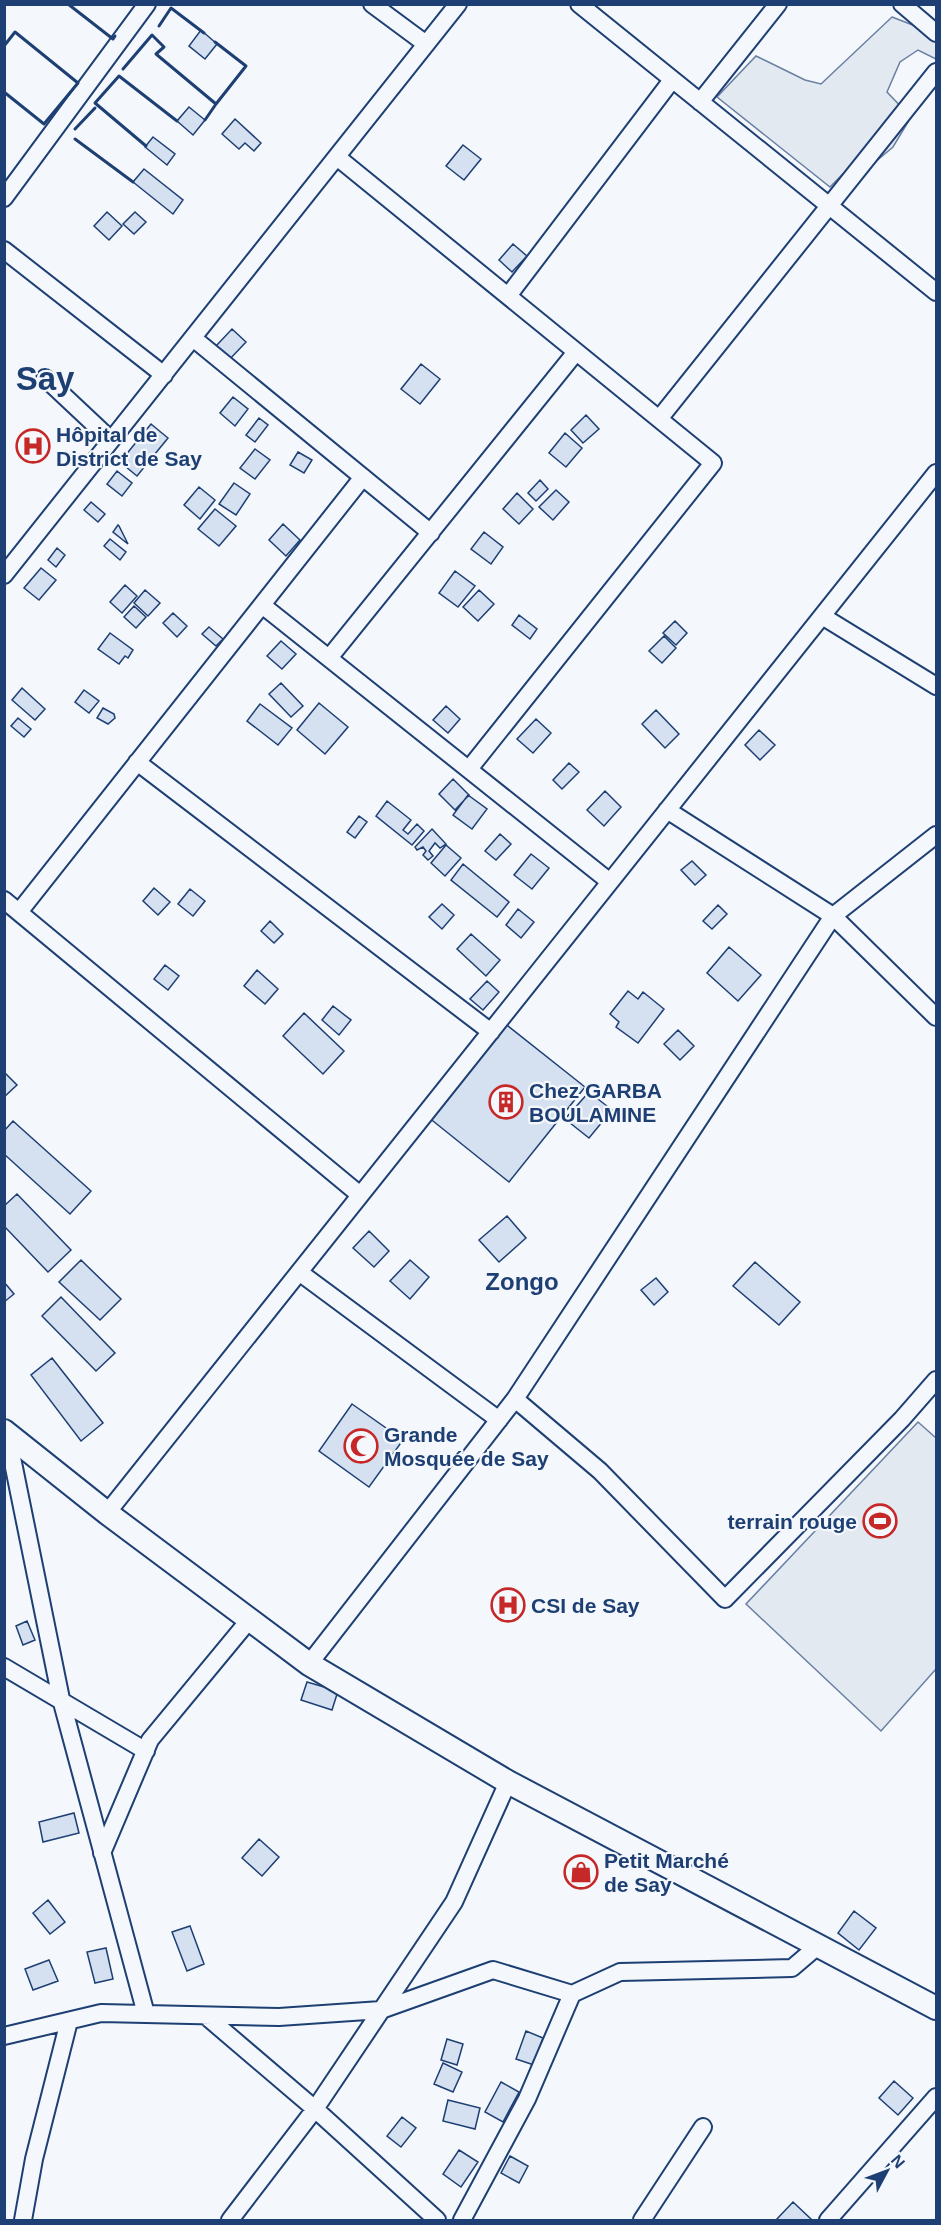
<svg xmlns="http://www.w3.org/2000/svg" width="941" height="2225" viewBox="0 0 941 2225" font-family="Helvetica,sans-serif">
<rect width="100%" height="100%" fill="#f4f7fb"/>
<path fill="#e3e9f0" stroke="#687fa3" stroke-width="1.5" d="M892,17L936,34V59L918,50L900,62L887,92L911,117L893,147L875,162L844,173L830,187L717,97L756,56L805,80L821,84Z
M918,1422L936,1438V1669L881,1731L746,1604Z"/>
<path fill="#d5e0f0" stroke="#1d3f73" stroke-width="1.5" d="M201,30L217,44L205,59L189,46Z
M189,107L205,120L193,135L177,121Z
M235,119L261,143L254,151L245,143L239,149L222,134Z
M153,137L175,154L167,165L145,147Z
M463,145L481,159L464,180L446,166Z
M144,169L183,200L173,214L133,182Z
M107,212L122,226L109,240L94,226Z
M135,212L146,222L134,234L123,224Z
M513,244L527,256L512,272L499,260Z
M232,329L246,342L229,360L216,346Z
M421,364L440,379L420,404L401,389Z
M233,397L248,409L235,426L220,413Z
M586,415L599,429L583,443L571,430Z
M259,418L268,425L255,442L246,435Z
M151,424L168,438L137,476L120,462Z
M565,433L582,448L566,467L549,453Z
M255,449L270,460L255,479L240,468Z
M298,452L312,460L304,473L290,465Z
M117,471L132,483L122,496L107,484Z
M540,480L548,489L536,501L528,493Z
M234,483L250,494L236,515L219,504Z
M199,487L215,500L200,519L184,505Z
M556,490L569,502L553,520L539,507Z
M517,493L533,509L519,524L503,509Z
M91,502L105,514L98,522L84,510Z
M215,509L236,526L219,546L198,529Z
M283,524L300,540L286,556L269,540Z
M118,525L119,526L128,544L113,532Z
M484,532L503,547L491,564L471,549Z
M110,539L126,552L120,560L104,546Z
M57,548L65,555L56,567L48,560Z
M41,568L56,580L39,600L24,588Z
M455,571L475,586L458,607L439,593Z
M125,585L137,596L122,613L110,602Z
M145,590L160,603L148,616L134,603Z
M479,590L494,604L478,621L463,607Z
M134,606L146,617L136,628L124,617Z
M173,613L187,626L177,637L163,623Z
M519,615L537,629L530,639L512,625Z
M675,621L687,633L676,645L663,633Z
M209,627L223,639L216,646L202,634Z
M110,633L133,650L128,658L125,656L119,664L98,649Z
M664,636L676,648L662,663L649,651Z
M281,641L296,654L282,669L267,656Z
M281,683L303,706L291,717L269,694Z
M22,688L45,709L35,720L12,700Z
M84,690L99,701L89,713L75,702Z
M319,703L348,727L325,754L297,730Z
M260,704L292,728L278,745L247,721Z
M446,706L460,719L448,733L433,720Z
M103,708L114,714L115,718L108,724L97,718Z
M656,710L679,734L665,748L642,724Z
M18,718L31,729L24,737L11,726Z
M536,719L551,733L533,753L517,739Z
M759,730L775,745L760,760L745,745Z
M569,763L579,772L562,789L553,780Z
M453,779L469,795L455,810L439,794Z
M605,791L621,807L604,826L587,810Z
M468,795L487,809L472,829L453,815Z
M387,801L411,820L403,830L408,834L417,824L424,831L412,845L376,816Z
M359,816L367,822L355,838L347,832Z
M432,829L446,844L440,848L435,843L429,851L433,856L428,860L423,855L426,851L423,847L417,850L415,847Z
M500,834L511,844L496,860L485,851Z
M446,845L461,858L445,876L431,863Z
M531,854L549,868L532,889L514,875Z
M692,861L706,875L695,885L681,870Z
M463,864L509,902L497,917L451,880Z
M154,888L170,902L158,915L143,901Z
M190,889L205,901L193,916L178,904Z
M442,904L454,915L442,929L429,917Z
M718,905L727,914L712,929L703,921Z
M518,909L534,922L521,938L506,925Z
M270,921L283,934L274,943L261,931Z
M471,934L500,960L486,976L457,949Z
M729,947L761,975L738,1001L707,973Z
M165,965L179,976L168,990L154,979Z
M257,970L278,989L265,1004L244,986Z
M487,981L499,992L483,1010L470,999Z
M628,991L638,999L643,992L664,1009L638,1043L616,1027L619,1022L610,1014Z
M333,1006L351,1020L339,1035L322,1020Z
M304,1013L344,1051L323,1074L283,1036Z
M503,1022L585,1087L509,1182L428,1117Z
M678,1030L694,1046L680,1060L664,1044Z
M4,1072L17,1085L4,1097Z
M589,1092L612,1110L589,1138L565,1119Z
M13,1121L91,1191L70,1214L4,1154V1131Z
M17,1194L71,1250L48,1272L4,1226V1206Z
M507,1216L526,1238L499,1262L479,1240Z
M369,1231L389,1251L374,1267L353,1248Z
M81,1260L121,1299L100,1320L59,1282Z
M410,1260L429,1277L410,1299L390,1281Z
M755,1262L800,1302L779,1325L733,1286Z
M656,1278L668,1292L654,1305L641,1290Z
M4,1282L14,1294L4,1302Z
M61,1297L115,1353L96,1371L42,1316Z
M52,1358L103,1423L81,1441L31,1375Z
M352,1404L403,1440L369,1487L319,1451Z
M27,1621L35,1640L23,1645L16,1626Z
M307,1682L338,1691L332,1710L301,1700Z
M74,1813L79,1833L43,1842L39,1822Z
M259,1839L279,1857L262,1876L242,1858Z
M48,1900L65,1922L50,1934L33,1913Z
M854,1911L876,1928L859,1950L838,1933Z
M190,1926L204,1964L187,1971L172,1932Z
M106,1948L113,1979L95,1983L87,1952Z
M49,1960L58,1981L33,1990L25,1969Z
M526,2031L543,2038L534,2065L516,2059Z
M447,2039L463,2044L457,2065L441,2060Z
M443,2063L462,2072L453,2092L434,2084Z
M894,2081L913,2098L898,2115L879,2098Z
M501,2082L519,2092L503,2122L485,2112Z
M448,2100L480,2108L475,2129L443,2121Z
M402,2117L416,2128L401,2147L387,2136Z
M459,2150L478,2162L461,2187L443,2174Z
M510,2156L528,2166L519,2183L501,2173Z
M793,2202L811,2219L810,2220H776Z"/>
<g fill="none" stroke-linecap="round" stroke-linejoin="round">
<g stroke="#1d3f73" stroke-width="20">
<path id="street" d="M372,4L426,44
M579,4L936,292
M902,4L936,33
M700,102L778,4
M337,157L713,463L469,769
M4,198L147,4
M4,250L164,375
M508,296L672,80
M193,338L431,533
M45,378L111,440
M659,419L936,72
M4,575L458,4
M262,605L610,882
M822,616L936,686
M329,658L576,352
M137,762L491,1032
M667,810L833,916L936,1017
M4,900L360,1195
M19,912L363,477
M299,1272L499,1420
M515,1399L600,1471L725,1599L902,1419L936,1380
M7,1433L61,1699L146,2014
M107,1513L936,473
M309,1664L515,1399L833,916L936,835
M4,1667L146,1751
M102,1853L150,1740L250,1619
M206,2016L315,2109L437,2220
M4,2036L101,2013L279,2017L381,2010L493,1970L572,1994L620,1972L792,1968L819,1945
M23,2220L34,2159L69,2021
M230,2220L315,2109L454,1902L508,1782
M462,2220L527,2099L572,1994
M642,2220L703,2127
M828,2220L936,2097"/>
</g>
<g stroke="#1d3f73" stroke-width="26">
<path id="secondary" d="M4,1431L107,1513L309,1664L508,1782L936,2008"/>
</g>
<use href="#street" stroke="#f4f7fb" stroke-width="16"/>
<use href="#secondary" stroke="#f4f7fb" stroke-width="22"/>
<path stroke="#1d3f73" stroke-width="3" d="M68,4L113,39L115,36
M159,26L171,8L204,33
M215,42L246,66L216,104
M4,46L15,32L78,83L44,124L4,92
M123,69L152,35L164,47L156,54L216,104L205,120
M75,129L95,108
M75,139L133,182
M146,146L95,103L119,76L177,121"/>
</g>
<defs>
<g id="hospital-ring" transform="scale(1.725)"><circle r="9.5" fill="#f4f7fb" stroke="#c62828" stroke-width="1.5"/><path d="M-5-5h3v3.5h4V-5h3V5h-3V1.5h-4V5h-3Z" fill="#c62828"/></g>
<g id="building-ring" transform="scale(1.725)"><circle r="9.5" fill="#f4f7fb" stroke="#c62828" stroke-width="1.5"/><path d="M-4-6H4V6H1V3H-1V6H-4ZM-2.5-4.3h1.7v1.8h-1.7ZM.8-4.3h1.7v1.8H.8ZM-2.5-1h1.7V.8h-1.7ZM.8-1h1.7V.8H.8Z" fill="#c62828"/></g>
<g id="mosque-ring" transform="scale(1.725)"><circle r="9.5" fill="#f4f7fb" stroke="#c62828" stroke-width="1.5"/><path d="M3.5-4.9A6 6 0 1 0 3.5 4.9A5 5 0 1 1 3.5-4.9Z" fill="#c62828"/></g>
<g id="stadium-ring" transform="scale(1.725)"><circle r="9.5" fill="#f4f7fb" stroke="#c62828" stroke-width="1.5"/><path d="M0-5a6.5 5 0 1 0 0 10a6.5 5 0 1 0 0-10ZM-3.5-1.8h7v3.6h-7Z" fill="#c62828"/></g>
<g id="shop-ring" transform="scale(1.725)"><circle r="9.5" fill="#f4f7fb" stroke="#c62828" stroke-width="1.5"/><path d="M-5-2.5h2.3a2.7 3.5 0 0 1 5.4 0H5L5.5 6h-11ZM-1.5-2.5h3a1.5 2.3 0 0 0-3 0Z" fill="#c62828"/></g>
</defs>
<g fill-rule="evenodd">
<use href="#hospital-ring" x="33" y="446"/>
<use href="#building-ring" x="506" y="1102"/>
<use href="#mosque-ring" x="361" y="1446"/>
<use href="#stadium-ring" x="880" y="1521"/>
<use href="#hospital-ring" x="508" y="1605"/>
<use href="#shop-ring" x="581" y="1872"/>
</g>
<g text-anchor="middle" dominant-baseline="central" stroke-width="4.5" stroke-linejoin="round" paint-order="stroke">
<g font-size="21" font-weight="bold" fill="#1d3f73" stroke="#f4f7fb" text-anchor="start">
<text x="56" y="434">Hôpital de<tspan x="56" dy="24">District de Say</tspan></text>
<text x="529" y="1090">Chez GARBA<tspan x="529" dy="24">BOULAMINE</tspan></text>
<text x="384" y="1434">Grande<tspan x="384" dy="24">Mosquée de Say</tspan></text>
<text x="857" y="1521" text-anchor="end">terrain rouge</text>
<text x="531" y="1605">CSI de Say</text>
<text x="604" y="1860">Petit Marché<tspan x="604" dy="24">de Say</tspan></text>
</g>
<g font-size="24" font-weight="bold" fill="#1d3f73" stroke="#f4f7fb">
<text x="522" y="1281">Zongo</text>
</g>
<g font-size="33" font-weight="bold" fill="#1d3f73" stroke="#f4f7fb">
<text x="45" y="378">Say</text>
</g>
</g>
<rect width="941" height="2225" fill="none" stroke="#1d3f73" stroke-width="12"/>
<g transform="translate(887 2171) rotate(49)" stroke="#f4f7fb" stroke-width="4.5" paint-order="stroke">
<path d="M0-4.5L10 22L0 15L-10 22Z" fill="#1d3f73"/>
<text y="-9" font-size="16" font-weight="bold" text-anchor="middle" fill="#1d3f73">N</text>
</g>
</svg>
